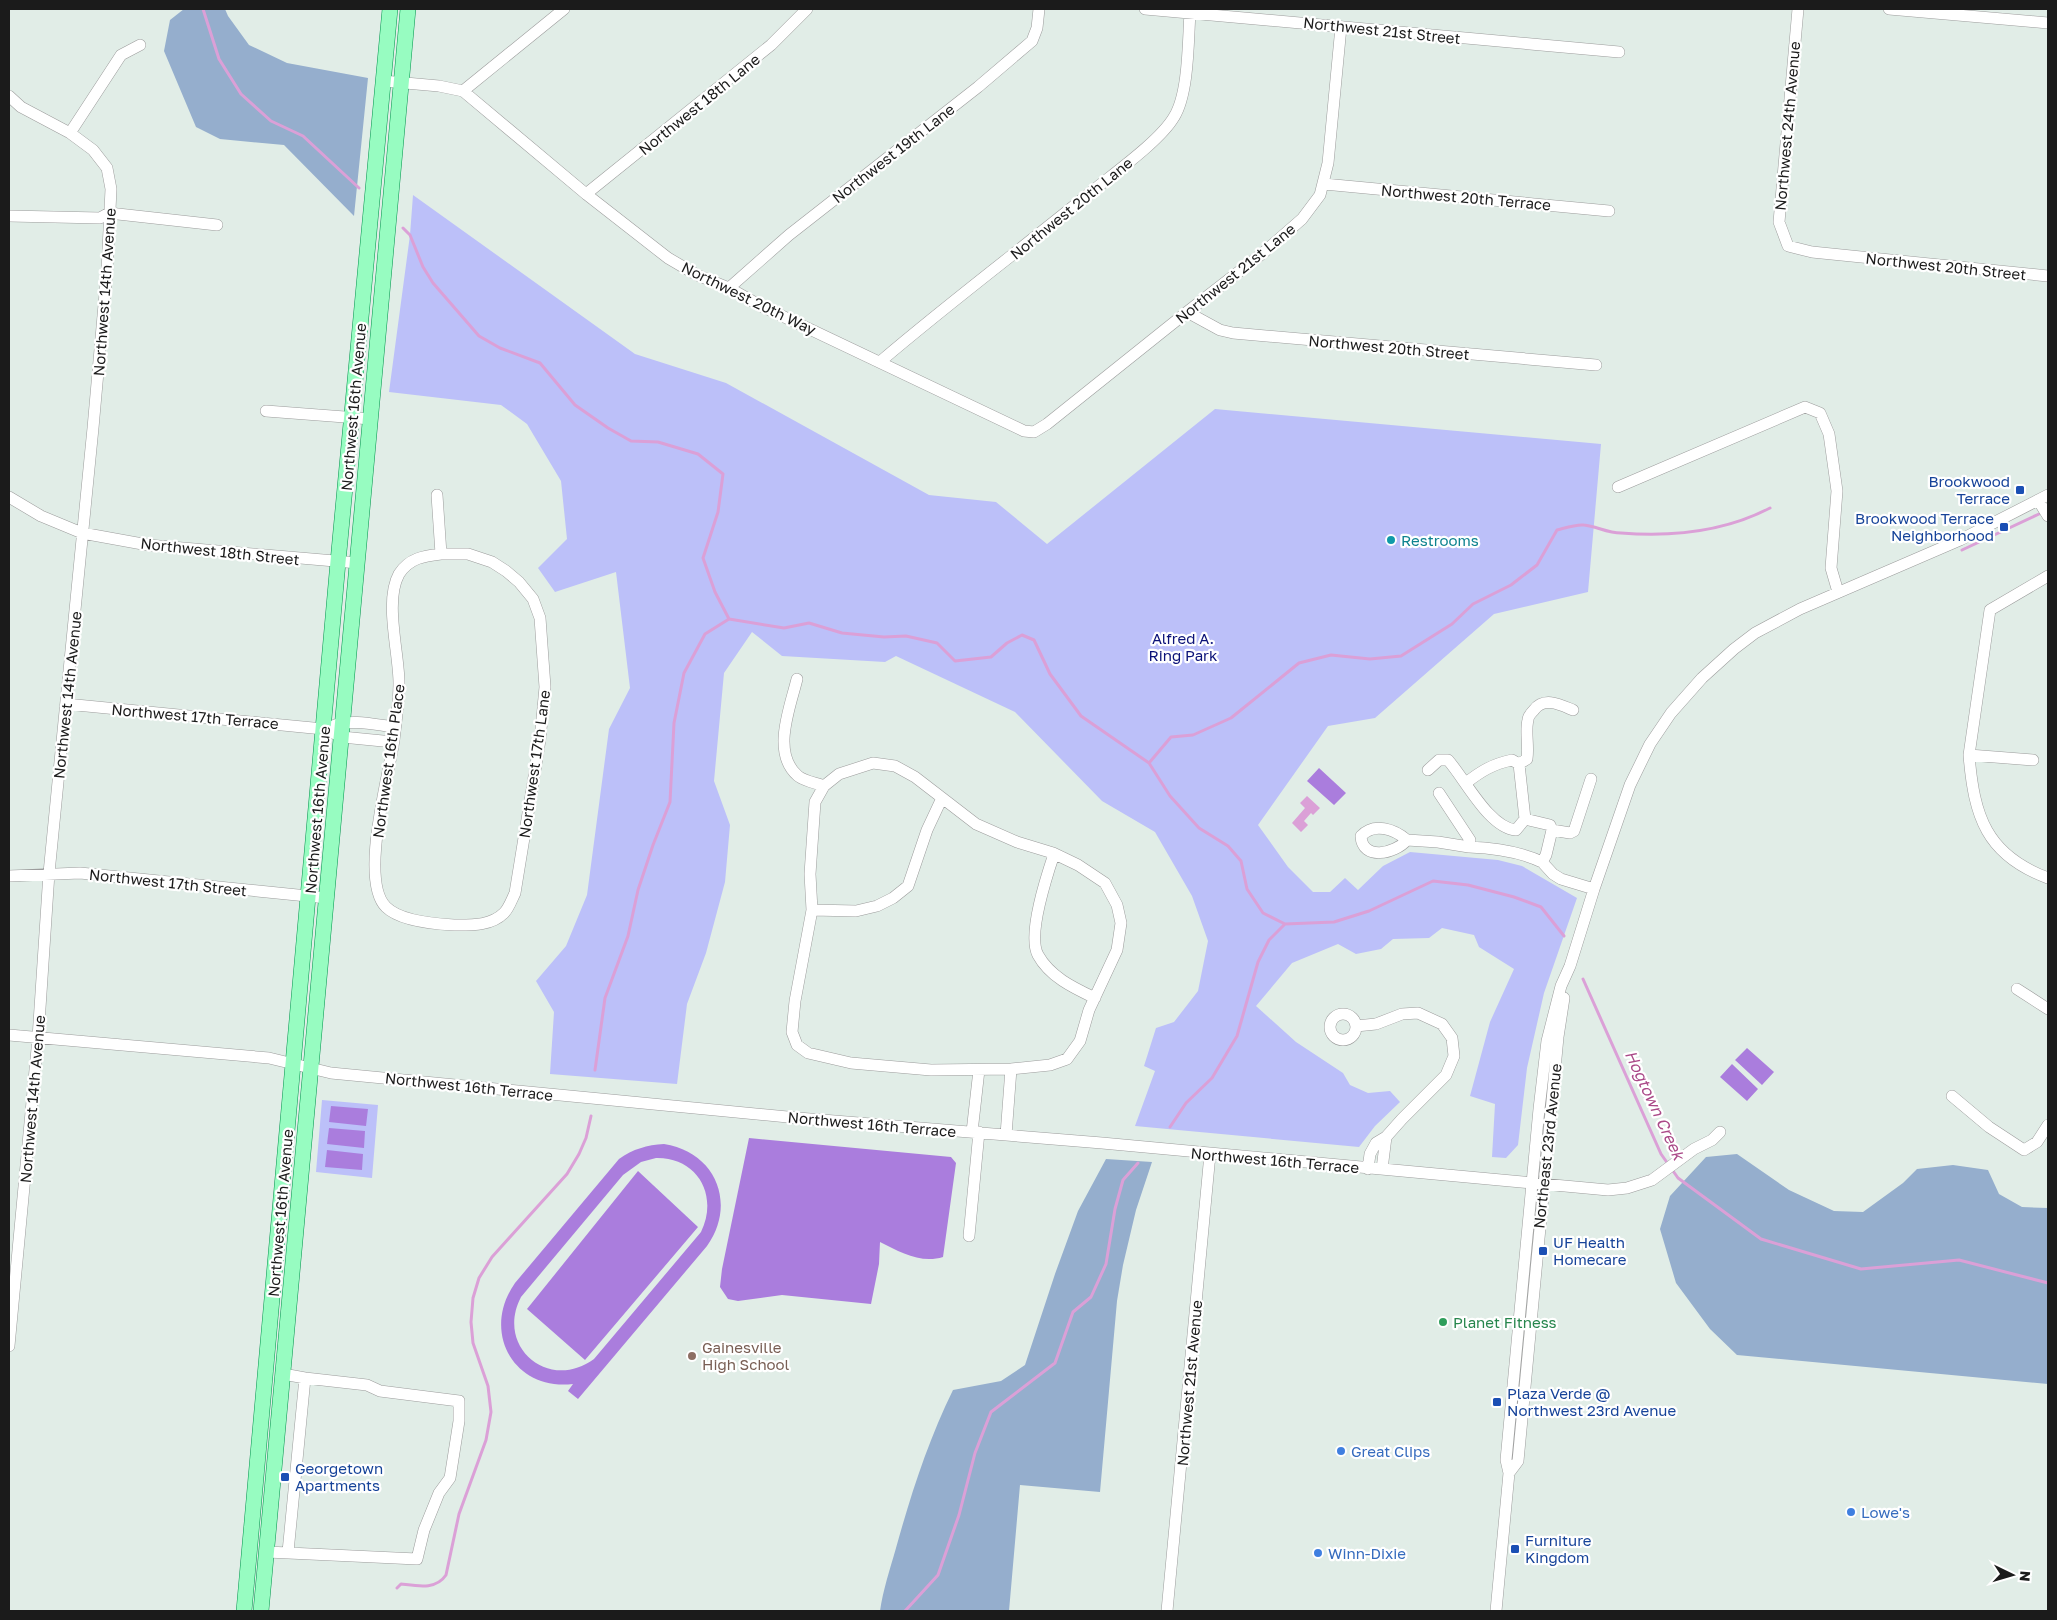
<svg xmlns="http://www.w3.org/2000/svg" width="2057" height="1620" viewBox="0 0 2057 1620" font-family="'Golos Text',sans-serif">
<rect width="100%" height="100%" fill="#e1ede7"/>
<path fill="#95aecd" d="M184,9H225L228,16L249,45L287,63L368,78L354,216L284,145L220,139L196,127L164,51L170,20Z
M1737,1154L1789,1190L1834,1211L1863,1212L1903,1183L1917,1169L1953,1165L1988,1170L1999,1194L2022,1207L2048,1208V1384L1737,1355L1710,1329L1676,1283L1660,1229L1670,1196L1706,1157Z
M1106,1159L1152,1162L1136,1210L1123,1265L1117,1301L1100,1492L1020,1485L1009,1611H880C883,1590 890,1569 896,1548C911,1494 928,1441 953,1390L1001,1381L1025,1365L1055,1274L1078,1211Z"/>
<path fill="#bcc0f9" d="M413,195L635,354L726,383L929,495L996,502L1047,544L1215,409L1601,444L1588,592L1494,614L1375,718L1328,726L1258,825L1288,867L1313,892H1330L1345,878L1358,890L1383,866L1410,852L1498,860L1522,866L1577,898L1544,993L1527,1068L1518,1145L1506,1158L1492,1157L1495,1104L1470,1096L1490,1022L1514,969L1479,947L1474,935L1442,928L1429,938L1393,939L1381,949L1356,954L1338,944L1292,963L1256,1006L1296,1042L1343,1073L1350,1085L1368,1093L1390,1091L1400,1102L1375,1126L1359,1147L1135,1126L1155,1071L1144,1066L1156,1028L1174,1022L1198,991L1208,941L1192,896L1155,832L1102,801L1015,712L896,656L885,662L782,656L752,632L724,673L714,781L730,825L725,882L706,953L687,1004L677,1084L550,1074L554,1012L536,981L566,946L587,895L609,729L630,688L616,572L555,592L538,568L567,539L561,481L527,424L501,405L389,392L410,235Z
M322,1100L378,1105L372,1178L316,1172Z"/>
<path fill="#aa7ddd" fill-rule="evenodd" d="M1319,768L1346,793L1334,805L1307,781Z
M1747,1048L1774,1072L1762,1085L1735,1060Z
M1732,1064L1758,1089L1747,1101L1720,1077Z
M331,1106L368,1109L366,1126L329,1122Z
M329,1128L365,1131L364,1148L327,1144Z
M749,1138L951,1157L956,1163L943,1257C921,1264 900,1252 880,1242L879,1264L871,1304L782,1295L738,1301L728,1299L720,1287L722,1269Z
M664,1144C716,1152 737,1204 707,1246L578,1399L568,1391L573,1384C513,1391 481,1331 515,1283L619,1159C633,1149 647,1145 664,1144ZM656,1158C697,1157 719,1195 701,1232L594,1359C549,1392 495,1347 521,1297L623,1175L641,1162Z
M327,1150L363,1154L362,1170L325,1167Z
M638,1171L698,1227L585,1360L527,1309Z"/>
<path fill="#dba0d7" d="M1307,796L1320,808L1313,815L1311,813L1304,821L1308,825L1301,832L1292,823L1305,808L1300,803Z"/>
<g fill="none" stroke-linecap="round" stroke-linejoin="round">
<path stroke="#dba0d7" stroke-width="3" d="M203,9L219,59L241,94L271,121L303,136L359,188
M403,228L410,235L423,267L433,283L479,336L500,348L540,363L575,405L608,428L631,441L658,442L698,454L723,474L718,512L703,558L715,592L729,619L784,628L809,623L842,633L884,637L906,636L937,643L955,661L991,657L1007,643L1022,635L1034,640L1050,674L1081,716L1149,763L1170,796L1199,828L1228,846L1241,861L1247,889L1263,913L1285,924
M1962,550L2039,514
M1149,763L1171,737L1193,735L1231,718L1299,663L1331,655L1370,659L1401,656L1452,624L1473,604L1511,585L1537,565L1557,530C1565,528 1576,524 1584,525C1596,526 1607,533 1621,533C1672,537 1724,532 1770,508
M1285,924L1334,922L1369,911L1433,881L1468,885L1514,897L1541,907L1564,936
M1583,979L1661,1154L1678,1178L1761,1239L1861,1269L1959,1260L2048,1283
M595,1070L605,998L628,936L638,890L653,845L670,802L674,723L684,673L705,634L729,619
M1170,1127L1186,1103L1212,1078L1237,1036L1258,962L1269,940L1285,924
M397,1588L401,1584C418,1586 436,1590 446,1575L459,1514L486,1440L491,1412L488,1386L473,1343L471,1322L473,1298L479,1278L492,1257L567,1174L579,1154L586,1138L591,1116
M905,1611L938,1575L959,1515L975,1453L991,1412L1055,1363L1073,1312L1091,1297L1106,1264L1115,1209L1123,1180L1138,1163"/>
<g stroke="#9c9c9c" stroke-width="12">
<path id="minor" d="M1145,9L1619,52
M1798,9L1779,222L1788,246L1812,252L2048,276
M1889,9L2048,23
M383,81L439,86L463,91L586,194L668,258L697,275L729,288L761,306L1024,431L1034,432L1047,424L1187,312L1263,253L1302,219L1320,195L1328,163L1341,27
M463,91L564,9
M9,96L21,107L70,133L93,150L107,168L111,189L107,271L93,428L49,873L38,1038L9,1346
M70,133L121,55L140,45
M1324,184L1609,211
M586,194L771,45L807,9
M9,216L100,218L109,213L217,225
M729,288L789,235L978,87L1032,41L1037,28L1039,9
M1187,312L1220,330L1233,333L1596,365
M881,361C949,303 1021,249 1090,193C1113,174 1160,141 1174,117C1189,93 1188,40 1190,13
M266,411L371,419
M1618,487L1805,407L1820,413L1829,434L1837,491L1831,568L1838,592
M437,495L441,554
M9,497L41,516L82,533L148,545L358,563
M2038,500L2048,516
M441,554H468L492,562L506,571L519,582L533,599L540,618L545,687L540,740L515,893C512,899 509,908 504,913C491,926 471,925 454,925C435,924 400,921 386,907C359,880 389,775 394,740C396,721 399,702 399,683C399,653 384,601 399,574C409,558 424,556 441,554Z
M797,679C790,708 771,753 798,776C804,781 816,783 824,786
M66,704L313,728L324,729L342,737L393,742
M335,725C353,719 376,725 395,727
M1969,755L1990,610L2048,576
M2033,760L1969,755C1974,816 1986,855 2048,878
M873,763L895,766L915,777L976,824L1017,842L1053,853L1078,865L1105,883L1117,905L1121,923L1117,950L1089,1010L1080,1041L1067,1059L1050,1065L1011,1069L931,1070L851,1063L808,1053L797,1045L792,1032L795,1001L812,910L810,874L815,802L824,786L839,774Z
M1519,764L1527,759C1529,746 1525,731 1528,720C1528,716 1532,712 1534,710C1544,696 1561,705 1573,710
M1428,770L1439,760H1448C1465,779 1489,828 1516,830L1525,819L1519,764L1512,760C1493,764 1481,771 1466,783
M1591,779L1574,831L1570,833L1552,830L1546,855L1542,862L1553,874L1561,879L1594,889
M1439,793L1470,840L1469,847C1494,848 1519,851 1542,862
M1525,819L1550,825L1552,830
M1407,840C1394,829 1374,822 1361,836C1362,861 1395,854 1407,840L1438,842L1469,847
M1054,854C1047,875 1027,935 1038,955C1050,977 1074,988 1095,998
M9,876L80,873L327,898
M812,910L856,911L877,906L893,898L908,886L927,830L942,798
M2017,989L2048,1009
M1330 1027a13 13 0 1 1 26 0a13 13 0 1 1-26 0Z
M1356,1026L1376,1024L1402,1014L1418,1013L1442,1024L1452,1038L1454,1056L1446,1075L1402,1119L1386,1137L1376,1143L1370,1154L1368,1169
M9,1035L269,1058L331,1073L798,1118L1102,1143L1608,1190L1627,1188L1652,1180L1694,1149L1712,1140L1720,1132
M1952,1096L1989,1127L2024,1150L2037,1142L2048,1125
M972,1132L979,1070
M1006,1135L1011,1069
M1382,1169L1386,1137
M969,1236L979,1132
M1509,1473L1518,1461L1558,1037L1564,998
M267,1552L417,1559L424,1530L439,1493L450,1478L459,1421V1401L380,1391L367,1385L305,1378L283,1374
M288,1552L305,1378
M1167,1611L1210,1154
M1496,1611L1509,1473L1506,1460L1539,1109L1547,1041L1561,986L1570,966L1594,889L1630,785L1650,744L1671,713L1702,678L1734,649L1755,633L1800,609L1960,540L2048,495"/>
</g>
<g stroke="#00934c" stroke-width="16">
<path id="major" d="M244,1611L338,562L390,9
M261,1611L408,9"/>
</g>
<use href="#minor" stroke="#fff" stroke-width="11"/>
<use href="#major" stroke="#97fcc1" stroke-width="15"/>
</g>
<g fill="#1a4fb4" stroke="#fff" stroke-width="2">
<rect x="2015" y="485" width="10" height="10" rx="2.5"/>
<rect x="1999" y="522" width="10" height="10" rx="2.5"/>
<rect x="1538" y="1246" width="10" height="10" rx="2.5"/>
<rect x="1492" y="1397" width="10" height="10" rx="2.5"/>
<rect x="280" y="1472" width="10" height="10" rx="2.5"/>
<rect x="1510" y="1544" width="10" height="10" rx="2.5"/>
</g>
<circle fill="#0f9aa8" stroke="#fff" stroke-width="2" cx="1391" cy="540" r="5"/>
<circle fill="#2e9e5b" stroke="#fff" stroke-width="2" cx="1443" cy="1322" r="5"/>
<circle fill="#8d6e63" stroke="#fff" stroke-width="2" cx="692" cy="1356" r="5"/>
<g fill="#3f7fe0" stroke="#fff" stroke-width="2">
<circle cx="1341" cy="1451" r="5"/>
<circle cx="1851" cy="1512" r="5"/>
<circle cx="1318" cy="1553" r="5"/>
</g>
<g text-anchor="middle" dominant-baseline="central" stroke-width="4.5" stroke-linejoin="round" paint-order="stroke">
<g font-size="15" fill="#1b1b1b" stroke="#fff">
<text transform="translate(1382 30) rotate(6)">Northwest 21st Street</text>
<text transform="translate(699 104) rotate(-39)">Northwest 18th Lane</text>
<text transform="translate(1787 126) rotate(-85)">Northwest 24th Avenue</text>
<text transform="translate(893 153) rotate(-38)">Northwest 19th Lane</text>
<text transform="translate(1466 197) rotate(5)">Northwest 20th Terrace</text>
<text transform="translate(1071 208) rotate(-39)">Northwest 20th Lane</text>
<text transform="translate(1946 266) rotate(6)">Northwest 20th Street</text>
<text transform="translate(1235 273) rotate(-39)">Northwest 21st Lane</text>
<text transform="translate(104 292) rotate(-86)">Northwest 14th Avenue</text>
<text transform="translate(749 298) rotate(26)">Northwest 20th Way</text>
<text transform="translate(1389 347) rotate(5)">Northwest 20th Street</text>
<text transform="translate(353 407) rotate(-85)">Northwest 16th Avenue</text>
<text transform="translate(220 551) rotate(6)">Northwest 18th Street</text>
<text transform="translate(67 695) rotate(-84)">Northwest 14th Avenue</text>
<text transform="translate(195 716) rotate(5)">Northwest 17th Terrace</text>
<text transform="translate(388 761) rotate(-82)">Northwest 16th Place</text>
<text transform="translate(534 764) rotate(-82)">Northwest 17th Lane</text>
<text transform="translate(317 810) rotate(-85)">Northwest 16th Avenue</text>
<text transform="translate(168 882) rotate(6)">Northwest 17th Street</text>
<text transform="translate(469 1086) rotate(6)">Northwest 16th Terrace</text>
<text transform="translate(32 1099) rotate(-85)">Northwest 14th Avenue</text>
<text transform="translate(872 1124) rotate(5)">Northwest 16th Terrace</text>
<text transform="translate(1547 1146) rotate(-84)">Northeast 23rd Avenue</text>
<text transform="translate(1275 1160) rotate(5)">Northwest 16th Terrace</text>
<text transform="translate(280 1213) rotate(-85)">Northwest 16th Avenue</text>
<text transform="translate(1189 1383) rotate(-85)">Northwest 21st Avenue</text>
</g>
<g font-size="15" fill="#164399" stroke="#fff" text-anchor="start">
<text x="2010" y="481" text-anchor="end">Brookwood<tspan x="2010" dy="17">Terrace</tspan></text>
<text x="1994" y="518" text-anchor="end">Brookwood Terrace<tspan x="1994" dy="17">Neighborhood</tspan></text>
<text x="1553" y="1242">UF Health<tspan x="1553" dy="17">Homecare</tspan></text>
<text x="1507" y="1393">Plaza Verde @<tspan x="1507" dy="17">Northwest 23rd Avenue</tspan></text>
<text x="295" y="1468">Georgetown<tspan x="295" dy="17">Apartments</tspan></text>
<text x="1525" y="1540">Furniture<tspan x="1525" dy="17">Kingdom</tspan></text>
</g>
<g font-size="15" fill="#0d838f" stroke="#fff" text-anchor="start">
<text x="1401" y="540">Restrooms</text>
</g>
<g font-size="15" fill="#0b1278" stroke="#fff">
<text x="1183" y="638">Alfred A.<tspan x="1183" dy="17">Ring Park</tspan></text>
</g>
<g font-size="15" fill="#27864d" stroke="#fff" text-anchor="start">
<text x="1453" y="1322">Planet Fitness</text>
</g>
<g font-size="15" fill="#785e54" stroke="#fff" text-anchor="start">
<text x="702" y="1347">Gainesville<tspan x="702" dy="17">High School</tspan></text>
</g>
<g font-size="15" fill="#366cbe" stroke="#fff" text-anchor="start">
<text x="1351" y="1451">Great Clips</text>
<text x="1861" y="1512">Lowe's</text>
<text x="1328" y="1553">Winn-Dixie</text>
</g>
<g font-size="16" font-style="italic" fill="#aa4988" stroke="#fff">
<text transform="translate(1655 1105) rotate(65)">Hogtown Creek</text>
</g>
</g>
<rect width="2057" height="1620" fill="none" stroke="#1b1b1b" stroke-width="20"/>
<g transform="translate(2012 1575) rotate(95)" stroke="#ffffff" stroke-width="4" paint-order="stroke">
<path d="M0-4L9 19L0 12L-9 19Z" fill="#1b1b1b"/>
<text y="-8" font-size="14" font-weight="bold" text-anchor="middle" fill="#1b1b1b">N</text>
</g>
</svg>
